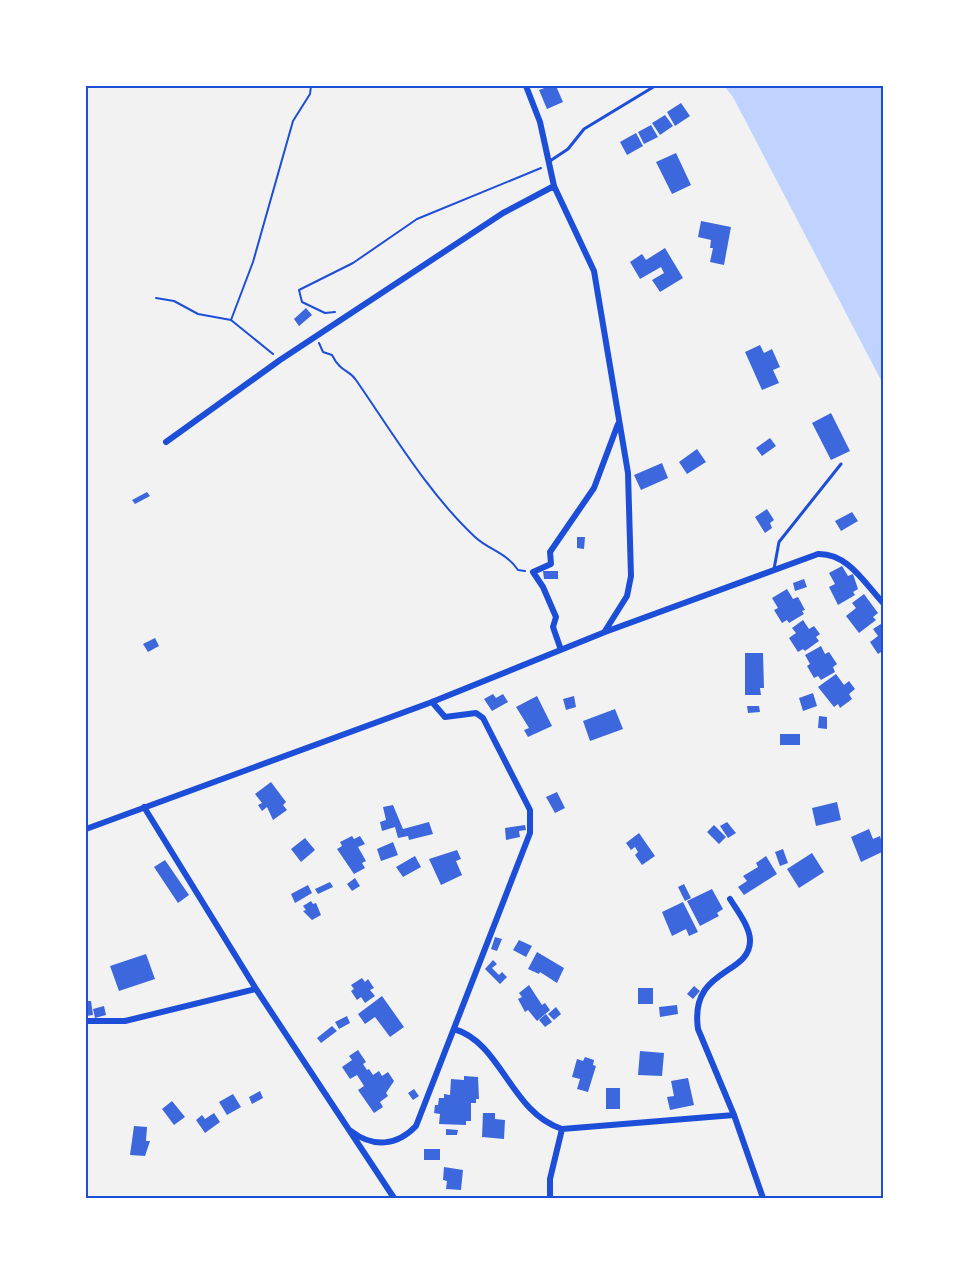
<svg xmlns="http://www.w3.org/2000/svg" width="969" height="1284" viewBox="0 0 969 1284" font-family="'Asap Condensed',sans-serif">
<rect width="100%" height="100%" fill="#f2f2f2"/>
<path fill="#bfd3fe" d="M724,86H883V384L733,97Z"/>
<path fill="#3d67dc" d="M550,86H556L563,102L547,109L539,90Z
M681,103L690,116L675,126L667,112Z
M665,115L673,126L660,135L652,123Z
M651,125L658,137L644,144L638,132Z
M636,133L643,146L627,155L620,142Z
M676,153L691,185L672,194L656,162Z
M701,221L731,227L724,265L710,262L713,248H710L711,240L698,237Z
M665,248L683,278L660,292L652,280L664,273L661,267L640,279L630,262L642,254L646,260Z
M306,308L312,315L299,326L294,319Z
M760,345L764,353L772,349L780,367L773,370L779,383L762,390L745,352Z
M831,413L850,451L831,460L812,423Z
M770,438L776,446L762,456L756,448Z
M697,449L706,462L687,474L679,462Z
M662,463L668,478L641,490L634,475Z
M147,492L150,496L135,504L132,500Z
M767,509L774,520L770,523L772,528L765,533L755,517Z
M852,512L858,521L841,531L835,521Z
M577,537H585L584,549L577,548Z
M842,566L848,576L853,574L858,589L853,592L855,595L838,605L829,587L835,584L829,573Z
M543,571H558V579H544Z
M804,579L807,587L795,591L793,583Z
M787,589L793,599L798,597L805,610L802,611L804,614L789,623L787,620L782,623L774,610L778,608L772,598Z
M864,594L878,613L873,617L876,620L859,633L846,616L856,608L852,603Z
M803,620L809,629L814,626L820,634L816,637L819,641L805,651L803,649L798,652L789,638L796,633L792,628Z
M884,622V656L881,652L878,654L870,642L878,636L873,629Z
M155,638L159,646L148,652L143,644Z
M821,646L825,654L829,652L837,664L833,667L835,672L821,680L818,676L814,678L807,666L810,664L805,655Z
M745,653H763L764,688H760L761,695H745Z
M836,674L844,685L849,681L855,689L849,694L852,699L840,708L838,704L834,707L818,687Z
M813,693L817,706L803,711L799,698Z
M493,694L496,698L503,694L508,702L492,711L484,699Z
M537,696L552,726L528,737L524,730L529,728L516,707Z
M574,696L576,707L566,710L563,699Z
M747,706H759L760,712L748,713Z
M615,709L623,729L590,741L583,721Z
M819,716L827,717V729L818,728Z
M780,734H800V745H780Z
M271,782L286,802L283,805L287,810L273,820L267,807L262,811L258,805L262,803L255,794Z
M557,792L565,808L555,813L546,797Z
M837,802L841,820L816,826L812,808Z
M393,805L403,829L429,822L433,834L409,840L408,836L398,838L395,827L382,831L380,822L386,820L383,807Z
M727,822L736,833L728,838L720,826Z
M525,825L526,830L519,831L520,837L506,840L505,828Z
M714,825L726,837L719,844L707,832Z
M869,829L873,839L880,836L884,851L861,862L851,837Z
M639,833L655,856L642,865L635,855L638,852L635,847L631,850L626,843Z
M352,836L354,839L360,836L365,844L358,847L366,861L362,863L365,868L354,874L337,849L342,846L340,842Z
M305,838L315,850L301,862L291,849Z
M393,842L398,855L381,861L377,849Z
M783,849L788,863L780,866L775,852Z
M457,850L461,859L456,861L462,875L441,885L429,859Z
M812,853L824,872L799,888L787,869Z
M415,856L421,867L403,877L396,867Z
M766,856L777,874L744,895L738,887L747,881L743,876L758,867L756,863Z
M165,860L189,895L178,903L154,867Z
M355,878L360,886L352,891L347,884Z
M330,882L333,887L318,894L315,889Z
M684,884L691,898L685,901L678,887Z
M308,885L312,893L295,903L291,894Z
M712,889L723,909L717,913L719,916L700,926L687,901Z
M311,901L313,904L316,903L321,915L312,920L303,911L306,910L303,906Z
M683,902L698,932L689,936L686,929L672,936L662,912Z
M495,937L502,939L497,951L491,949Z
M519,940L532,946L526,957L513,950Z
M537,952L564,968L557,983L540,972L539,974L528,969Z
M146,954L155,979L119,991L110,966Z
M493,960L497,964L492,968L499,975L502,972L507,977L500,984L485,969Z
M362,978L365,982L368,979L374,988L370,990L375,996L365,1003L361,997L357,1000L351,991L354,989L351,985Z
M529,985L542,1005L545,1003L550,1010L537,1021L528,1010L525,1012L518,999L522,997L519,993Z
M694,986L700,991L693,999L687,994Z
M638,988H653V1004H638Z
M382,996L404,1027L390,1037L375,1017L365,1024L358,1014Z
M86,1001H91L93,1015L86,1016Z
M677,1005L678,1014L660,1017L659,1007Z
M104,1006L106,1015L95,1018L93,1009Z
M556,1007L561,1014L554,1020L548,1014Z
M546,1014L552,1022L545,1027L539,1020Z
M347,1016L350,1023L339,1029L335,1022Z
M332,1026L337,1031L321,1043L317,1038Z
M358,1050L366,1062L363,1064L367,1070L369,1069L373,1075L379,1071L382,1076L388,1072L394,1081L386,1093L388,1096L380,1102L383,1107L374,1113L358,1090L364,1086L357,1075L350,1079L342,1067L352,1060L349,1056Z
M640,1051L664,1053L662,1076L638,1075Z
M585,1057L594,1060L593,1065L596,1066L588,1092L577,1089L580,1079L572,1077L577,1059L583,1061Z
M464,1076L478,1077L479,1099H476V1103H471V1121H466V1125L439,1124L440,1114L434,1113L435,1105H438L439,1098H444V1094L450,1095L451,1079L464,1080Z
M688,1078L694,1105L670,1110L667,1097L674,1096L671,1081Z
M606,1088H620V1109H606Z
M414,1089L419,1096L413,1100L408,1093Z
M260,1091L263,1098L252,1104L249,1097Z
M233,1094L241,1107L227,1115L219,1102Z
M172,1101L185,1117L174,1125L162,1109Z
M214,1113L220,1122L205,1133L196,1120L202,1115L205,1119Z
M483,1113H495V1119L505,1120L504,1139L482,1137Z
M134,1126L147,1127L146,1141H150L145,1156L130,1155Z
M446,1129L458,1130L457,1135H446Z
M424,1149H440V1160H424Z
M444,1167L463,1170L461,1190L446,1189L447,1181L443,1180Z"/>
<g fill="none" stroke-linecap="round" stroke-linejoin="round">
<path stroke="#1d4ed8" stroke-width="2" d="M156,298L174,301L198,314L231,320
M335,312L325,313L302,302L299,290L353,263L417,219L541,168
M319,343L323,352L332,355C341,373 349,369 356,380C392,432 428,493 475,537C489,550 507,553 518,570L525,571
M273,354L231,320L253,262L293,121L310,94L311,86"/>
<path stroke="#1d4ed8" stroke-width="3" d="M550,161L568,149L584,129L655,86
M774,569L779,542L841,464"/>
<path stroke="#1d4ed8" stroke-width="6" d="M526,86L540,122L554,186L594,271L628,473L631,576L627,596L605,631
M166,442L280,360L503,213L554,186
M561,650L553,627L556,617L543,587L533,572L551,564L550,552L594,488L618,424
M144,807L256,989L394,1198
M86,829L432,702L605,632L818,554C848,553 865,584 884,604
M730,899C737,910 750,927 750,940C751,976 689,967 698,1029L734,1115L763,1198
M86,1021H125L256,989
M454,1029C502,1043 510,1112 562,1129L734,1115
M351,1131C373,1148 397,1146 416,1126L530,833V810L483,718L476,713L445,717L432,702
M550,1198V1179L562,1129"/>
</g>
<rect width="969" height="1284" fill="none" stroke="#ffffff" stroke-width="174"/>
<rect x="87" y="87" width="795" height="1110" fill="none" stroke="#1d4ed8" stroke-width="2"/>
</svg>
